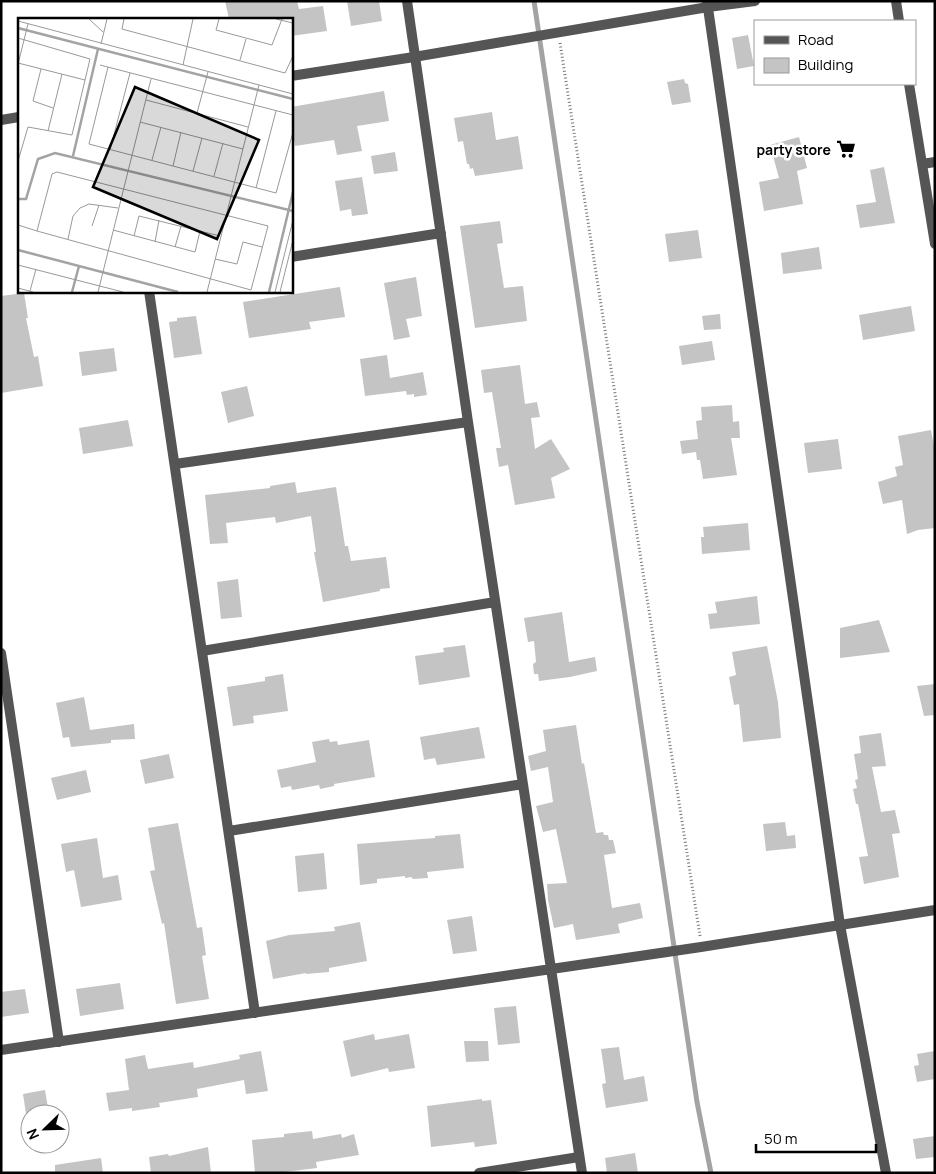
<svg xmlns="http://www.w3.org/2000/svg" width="936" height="1174" viewBox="0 0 936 1174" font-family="Manrope,sans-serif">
<rect width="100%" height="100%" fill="#fff"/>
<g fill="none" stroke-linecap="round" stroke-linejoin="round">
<path stroke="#a3a3a3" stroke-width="5" d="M534,1L697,1102L711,1173"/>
</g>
<path fill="#c4c4c4" d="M225,1H297L299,9L323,6L327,31L291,36V19H229Z
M347,1H379L382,21L351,26Z
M748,35L754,66L737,69L732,38Z
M684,79L685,83L688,84L691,102L672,105L667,82Z
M384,91L389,121L357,126L362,151L337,155L334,140L295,146L291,119V107Z
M492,112L496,140L518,136L523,169L475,176L473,168L470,169L469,164H467L463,141L458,142L454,118Z
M799,137L807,168L797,171L803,204L764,211L759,182L779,178L770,145Z
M395,152L398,171L374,174L371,156Z
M884,167L895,223L860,228L856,205L876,202L870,170Z
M362,177L368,214L352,216L351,209L340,211L335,181Z
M500,221L503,243L497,244L504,288L523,286L527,321L475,328L460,226Z
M698,230L702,258L669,262L665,234Z
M819,247L822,269L783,274L781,253Z
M416,277L422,316L406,319L410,337L394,340L384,283Z
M340,287L345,317L309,322L311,329L249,338L243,302Z
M24,293L28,318H26L34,357L38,356L43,386L1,393V296Z
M911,306L915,331L863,340L859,315Z
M720,314L721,329L704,330L702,316Z
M196,316L202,354L174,358L169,322L177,321V318Z
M712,341L715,360L682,365L679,346Z
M114,348L117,371L82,376L79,352Z
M387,355L390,378L423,372L427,395L414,397V394L407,395L406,391L365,396L360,359Z
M520,365L525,404L537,402L540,417L531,418L535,449L551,439L570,469L551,478L555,498L515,505L508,465L499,467L496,448H501L492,392L484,393L481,370Z
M247,386L254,416L228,423L221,392Z
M732,405L733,422L739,421L740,438H731L737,475L703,479L700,460H697L696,452L682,454L680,441L698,439L696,421L702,420L701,407Z
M128,420L133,446L83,454L79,428Z
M931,430L935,451V528L918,530L907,534L902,500L883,504L878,482L897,476L895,467L903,465L898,436Z
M838,439L842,469L808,473L804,443Z
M295,482L297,493L336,487L345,546H348L351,561L386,557L390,588L380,589V591L323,602L314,552H316L311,516L276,523L275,517L226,523L228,543L210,544L205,495L270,488V486Z
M748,523L750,550L702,554L701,537H704L703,527Z
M238,579L242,617L221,619L217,582Z
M757,596L760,624L710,629L708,614L717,613L715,602Z
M562,612L569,662L595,657L597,671L570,677L539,681L538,674H534L533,664L536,662L534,641L528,642L524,618Z
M879,620L890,652L840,658V628Z
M465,645L470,677L419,685L415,656L444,652L443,648Z
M767,646L778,702L781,738L743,742L739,704L734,705L729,677L736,675L732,652Z
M283,674L288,711L253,716L254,723L233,726L227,687L265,681V677Z
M935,684V715L924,716L917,686Z
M84,697L90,730L134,724L135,739L111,740V743L71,747L69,737L63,738L56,703Z
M576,725L582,764L584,763L596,833L603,832L604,835H608L609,840H613L616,853L604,855L612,908L640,903L643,918L618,924L620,933L576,940L573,924L554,928L548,900L547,884L567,883L556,829L543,832L536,806L553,802L548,767L531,771L528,756L546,751L543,730Z
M479,727L485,758L437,765L435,758L424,760L420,737Z
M881,733L886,766L872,767L881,812L895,810L900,833L892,834L899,877L864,884L859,857L868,856L858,804H856L853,789L857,788L855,780L858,779L854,754L861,753L859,736Z
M329,739L330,742L337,741L338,745L369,740L375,777L334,784V786L320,789L319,785L292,790L291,786L281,788L277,770L316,762L312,742Z
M169,754L174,778L145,784L140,760Z
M86,770L91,792L57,800L51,778Z
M785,822L787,836L795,835L796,848L766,851L763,824Z
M178,823L197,928L202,927L206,955L202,956L209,999L176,1004L164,923L162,924L150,871L155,870L148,828Z
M460,834L464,868L427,872L428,878L413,879L411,877L405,878V876L377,879V883L360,885L357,844L435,838V836Z
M97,838L103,878L118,875L122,900L81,907L74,870L66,872L61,844Z
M324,853L327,889L298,892L295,856Z
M472,916L477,951L453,954L447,920Z
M360,922L367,961L329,968V972L306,974V973L273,979L266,941L289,935L335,931L334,927Z
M120,983L124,1009L80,1016L76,989Z
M25,989L29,1013L1,1017V992Z
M516,1006L520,1043L498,1045L494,1008Z
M374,1034L375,1040L409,1034L415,1068L389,1072L388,1068L351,1077L343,1041Z
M464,1041H488L489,1061L466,1062Z
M619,1047L624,1080L644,1076L648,1101L606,1108L602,1084L606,1083L601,1049Z
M261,1051L268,1091L246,1094L244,1080L197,1089L198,1097L159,1103L160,1107L132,1111V1108L109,1111L106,1093L129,1090L125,1059L145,1055L148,1069L193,1062L194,1068L240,1059L239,1055Z
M935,1051V1079L917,1082L914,1066L919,1065L917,1054Z
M45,1090L49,1114H26L23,1094Z
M482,1099V1101L491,1100L497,1144L475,1147L474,1142L431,1147L427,1106Z
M312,1131L313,1139L341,1134L342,1138L354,1134L359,1155L316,1162L317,1168L276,1173H255L252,1140L284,1137V1134Z
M935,1136V1157L916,1159L913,1139Z
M208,1147L211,1173H151L149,1157L168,1154L169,1156Z
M635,1153L638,1173H607L605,1158Z
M101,1158L103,1173H55V1165Z"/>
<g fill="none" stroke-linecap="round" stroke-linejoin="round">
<path stroke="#777" stroke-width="3" stroke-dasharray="1 2.5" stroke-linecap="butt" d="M560,43L700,936"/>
<path stroke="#555" stroke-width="10" d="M407,1L468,422L582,1173
M707,1L840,925L886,1173
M896,1L899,21
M291,76L414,57L708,7L755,1
M909,84L935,244
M1,120L19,117
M922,164L935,162
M291,257L441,233
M149,291L255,1013
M175,464L468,422
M202,651L495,602
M1,653L59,1042
M229,831L523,784
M1,1050L701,947L935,910
M479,1173L579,1157"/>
</g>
<defs>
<g id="supermarket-bare" transform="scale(1.5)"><path d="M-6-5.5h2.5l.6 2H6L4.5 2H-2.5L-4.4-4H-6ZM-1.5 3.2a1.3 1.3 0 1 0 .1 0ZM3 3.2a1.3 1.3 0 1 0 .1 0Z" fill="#000" stroke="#fff" stroke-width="2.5" paint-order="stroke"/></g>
</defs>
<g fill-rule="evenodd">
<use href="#supermarket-bare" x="846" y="149"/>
</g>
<g text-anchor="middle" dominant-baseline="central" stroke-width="5" stroke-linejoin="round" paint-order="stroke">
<g font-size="14" font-weight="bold" fill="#000" stroke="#fff" text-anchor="end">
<text x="831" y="149">party store</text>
</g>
</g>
<g transform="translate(18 18)">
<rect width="275" height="275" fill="#fff"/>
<path fill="none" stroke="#a3a3a3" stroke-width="2.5" d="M0,10L275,81M55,138L80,31M0,181H8L20,141L37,135L275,193M0,232L160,274M54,274L61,248M251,274L275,174"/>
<path fill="none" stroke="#999" stroke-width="1" d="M71,1L85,14M106,1L104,11L267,55L275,38M201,1L198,12L254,27L264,1M258,1L275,5M0,3L275,76M0,20L72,41L67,62L0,45M83,26L89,1M222,42L228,21M0,46L10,6M82,47L275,97M165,47L175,1M90,49L71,126L258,175L275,114M23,51L15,83L35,90M128,82L230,109M179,95L190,54M122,104L225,131M30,113L44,56M92,132L112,55M134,142L143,109M0,143L10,109L54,117L67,62M155,148L163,114M175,153L184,120M196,158L205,125M238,170L258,93M0,207L19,213L233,272L250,208L39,154L34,156L19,213M74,208L81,187M95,212L177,234L182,213M116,218L121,198L202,218M50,221L55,198L62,190L71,186L100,190M137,224L141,202M157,229L163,208M197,241L219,246L225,224L244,229M0,247L105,274M0,270L15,274M12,273L18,251M80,274L133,61M189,274L241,67M257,274L275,202M262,274L275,222"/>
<path fill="#000" fill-opacity="0.15" stroke="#000" stroke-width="2.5" d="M117,69L241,122L199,221L75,169Z"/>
<rect width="275" height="275" fill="none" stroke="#000" stroke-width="2.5"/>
</g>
<rect width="936" height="1174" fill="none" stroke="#000000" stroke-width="5"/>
<rect x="754" y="20" width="162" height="65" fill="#ffffff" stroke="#999999"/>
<rect x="764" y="36" width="25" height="8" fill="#555555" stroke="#999999"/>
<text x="798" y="45" font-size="15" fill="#000000">Road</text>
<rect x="764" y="58" width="25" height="15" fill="#c4c4c4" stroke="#999999"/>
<text x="798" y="70" font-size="15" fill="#000000">Building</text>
<g transform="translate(45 1129) rotate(247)"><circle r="24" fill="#ffffff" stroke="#999999"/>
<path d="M0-4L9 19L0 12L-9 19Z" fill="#000000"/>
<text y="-8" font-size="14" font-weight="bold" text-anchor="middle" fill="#000000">N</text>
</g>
<path d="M756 1144v8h120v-8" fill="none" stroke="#000000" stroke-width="2.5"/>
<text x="764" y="1144" font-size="15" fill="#000000" stroke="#ffffff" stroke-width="4" paint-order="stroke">50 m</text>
</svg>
